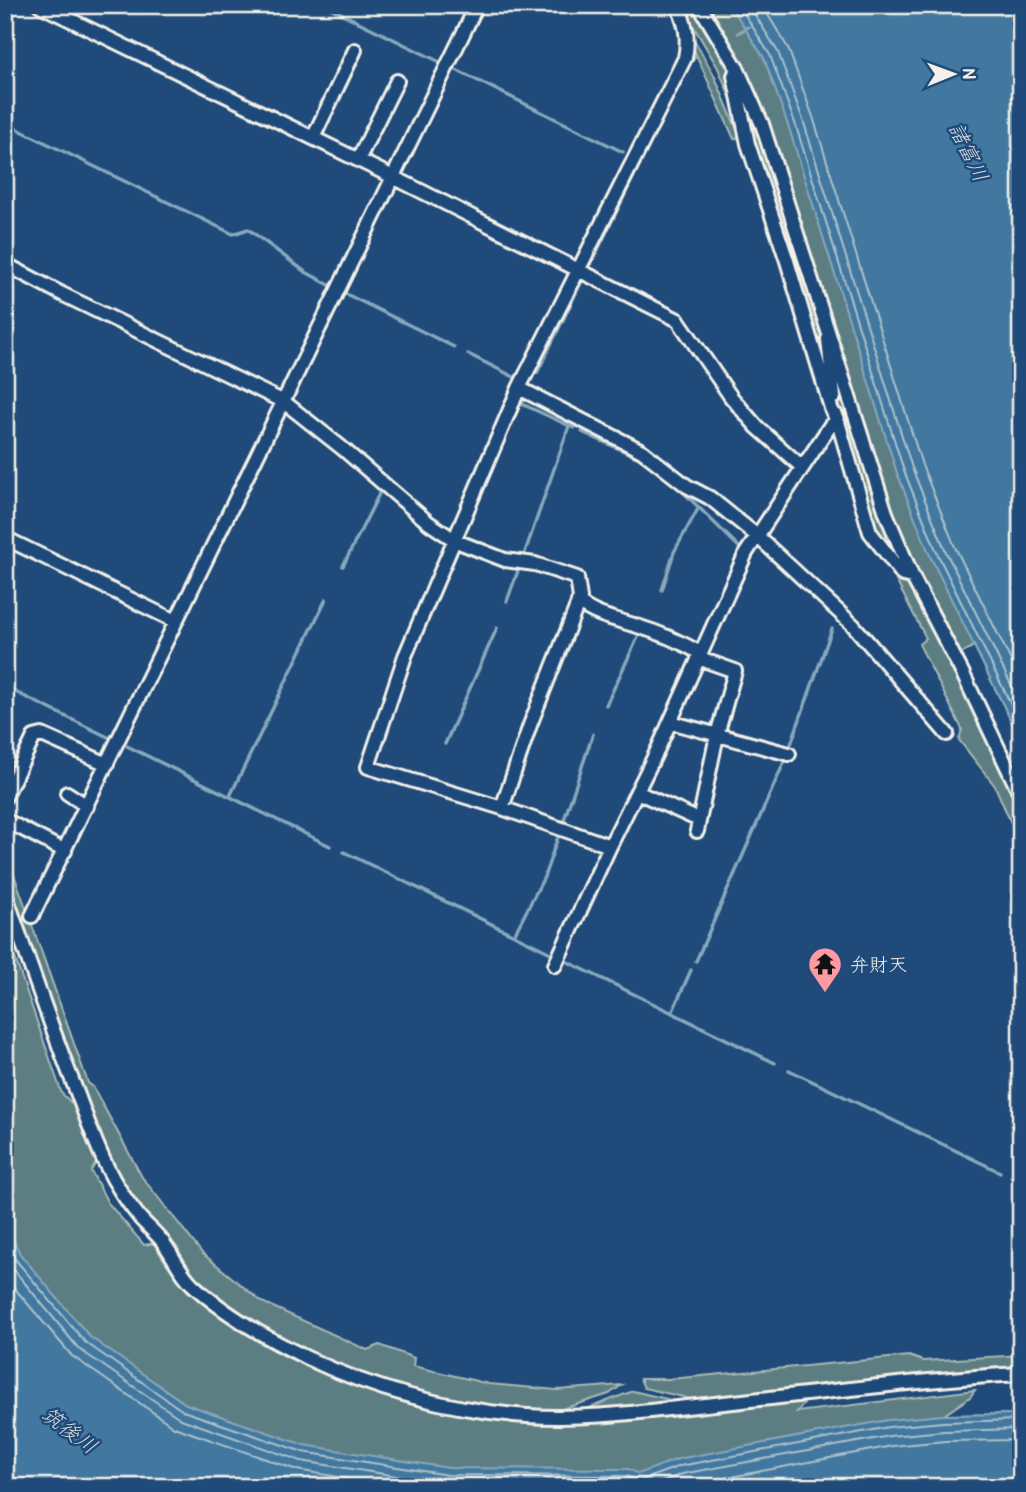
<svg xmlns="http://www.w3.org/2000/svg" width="1026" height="1492" viewBox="0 0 1026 1492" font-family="'Patrick Hand','Klee One',sans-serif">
<rect width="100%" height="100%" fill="#1f4a7a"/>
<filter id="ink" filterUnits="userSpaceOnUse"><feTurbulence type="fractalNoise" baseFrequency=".0143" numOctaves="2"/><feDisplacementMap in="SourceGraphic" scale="14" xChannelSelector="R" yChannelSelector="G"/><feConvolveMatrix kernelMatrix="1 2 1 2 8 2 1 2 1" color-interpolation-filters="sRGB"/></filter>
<g filter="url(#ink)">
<path fill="#5c7e82" stroke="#a8b8b5" stroke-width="2" d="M681,5H693L730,67L743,128L718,68Z
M705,5H746L764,34L1021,741L974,646L959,655L891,513L771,132Z
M691,34L714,75L740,137L734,139L694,50Z
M737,80L760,132L821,324L829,391L751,138Z
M831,346L883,522L906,571L871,526L838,409Z
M878,546L911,585L959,678L1021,814V846L995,786L959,740L962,729L919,644L926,638Z
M5,849L88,1083L93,1087L142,1177L202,1253L262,1302L367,1350L380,1345L414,1358L413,1366L489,1384L557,1390L622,1385L609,1394L556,1411L486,1407L425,1396L353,1373L269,1335L223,1304L184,1266L178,1248L142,1214L115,1171L72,1070L5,873Z
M5,929L62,1094L77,1108L98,1159L91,1171L108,1203L144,1245L155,1243C166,1274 213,1308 241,1326C356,1402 482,1428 619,1420C682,1417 745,1406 808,1399L797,1412L975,1390L970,1397L944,1415L1021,1414L634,1487L447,1476L250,1440L114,1374L5,1250Z
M1021,1355V1369L700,1401L644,1388L640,1379H670L909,1356L923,1361Z
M633,1391L684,1403L576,1413Z"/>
<path fill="#42789f" stroke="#89a8bc" stroke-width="2" d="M730,5H1021V741L931,558L897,473L788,125L764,58Z
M5,1222L20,1254L90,1337L186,1404L304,1445L449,1468L629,1469L638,1474L678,1459L888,1420L943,1415L1021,1414V1487H5Z"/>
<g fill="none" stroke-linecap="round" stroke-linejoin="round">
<path stroke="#adc1cb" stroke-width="2" d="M739,5L770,55L795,123L904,471L938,555L1021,725
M749,5L778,52L803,120L912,468L946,552L1021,705
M762,5L788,48L813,117L922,465L955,547L1021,681
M5,1239L15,1259L85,1342L183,1411L303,1452L448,1475L626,1476L639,1481L680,1466L889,1427L943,1422L1021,1420
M5,1259L79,1349L181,1419L301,1461L447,1484H624L628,1487
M5,1277L72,1356L174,1427L297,1470L398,1487
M649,1487L682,1474L890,1436L944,1431L1021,1429
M679,1487L892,1446L945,1441L1021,1440"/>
<path stroke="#89a8bc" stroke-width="3.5" d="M324,5L440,62
M738,33L748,27
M687,66L695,57
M454,69L623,152
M5,123L233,234L248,229L304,271L333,287
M590,266L675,92
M346,294L454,347
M468,354L518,379
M537,373L583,279
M525,398L522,404L574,428
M582,432L639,458L654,468
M676,485L742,550
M524,555L569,426
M343,566L381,490
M662,590L674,552L699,507
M507,601L519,568
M5,687L110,738
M606,705L638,637
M445,744L497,628
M791,744L832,629
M127,746L330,846
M230,796L326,599
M563,823L593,734
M344,852L555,955
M514,935L544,877L559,834
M566,961L775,1063
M696,961L786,758
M672,1013L691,970
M789,1070L1000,1172
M1011,1177L1021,1182"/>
<g stroke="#f4f1e8" stroke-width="18">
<path id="minor" d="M40,5L393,177L678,320L731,397L757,427L802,467
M699,5L737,68L762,124L886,513L913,578L963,674L1021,796
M313,138L355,50
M358,160L397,81
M5,264L64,295L284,402L342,448L429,523L456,541L505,560L535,564L577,578L580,598L530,725L502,808
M828,339L834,397
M519,388L642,451L687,486L710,498L756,535L853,625L947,734
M836,415L870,532L903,575L912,577
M5,538L175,621
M578,602C594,615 614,619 634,625C657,632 680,641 700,653
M670,722L789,754
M637,792L699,820
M67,793L87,806
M5,797L34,737L42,735L107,764
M5,820L65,851
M697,831L717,735L735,671L698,658
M610,846L502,808L368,767L405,656L519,388L685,58C689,38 686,23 677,5
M5,893C28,959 50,1025 76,1090C86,1116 95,1144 108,1169C116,1186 128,1203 140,1218C147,1226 156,1233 162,1241C174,1256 178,1270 192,1284C225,1315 266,1338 307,1358C377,1391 449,1410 527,1416C583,1420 640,1412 696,1406C804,1395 912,1380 1021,1374
M32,916L477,5
M555,965L610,846L657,751L746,553L830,426L837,422L831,408L787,261L748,144L734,76L737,68"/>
</g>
<use href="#minor" stroke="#1f4a7a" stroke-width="12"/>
</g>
</g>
<defs>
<g id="temple-pin" transform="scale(1.75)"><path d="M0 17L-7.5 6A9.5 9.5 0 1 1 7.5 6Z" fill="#ff9aa2" stroke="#1f4a7a"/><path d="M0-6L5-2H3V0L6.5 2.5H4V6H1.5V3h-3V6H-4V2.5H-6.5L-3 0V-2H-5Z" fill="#111"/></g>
</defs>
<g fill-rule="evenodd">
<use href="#temple-pin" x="825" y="964"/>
</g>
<g text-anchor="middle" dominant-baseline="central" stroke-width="5" stroke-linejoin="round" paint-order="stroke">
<g font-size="19" fill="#f4f1e8" stroke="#1f4a7a" text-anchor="start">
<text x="850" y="964">弁財天</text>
</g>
<g font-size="21" font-style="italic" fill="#d9dfdd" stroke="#1f4a7a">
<text transform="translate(969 152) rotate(64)">諸富川</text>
<text transform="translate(70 1430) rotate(37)">筑後川</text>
</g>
</g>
<rect width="1026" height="1492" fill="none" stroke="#1f4a7a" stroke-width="28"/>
<rect x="14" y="14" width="998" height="1464" fill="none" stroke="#f4f1e8" stroke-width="2.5" filter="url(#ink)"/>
<g transform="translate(953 74) rotate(89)" stroke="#1f4a7a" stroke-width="5" paint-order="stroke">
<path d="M0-5L12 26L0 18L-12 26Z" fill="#f4f1e8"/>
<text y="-10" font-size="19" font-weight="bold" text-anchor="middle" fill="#f4f1e8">N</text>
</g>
</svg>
